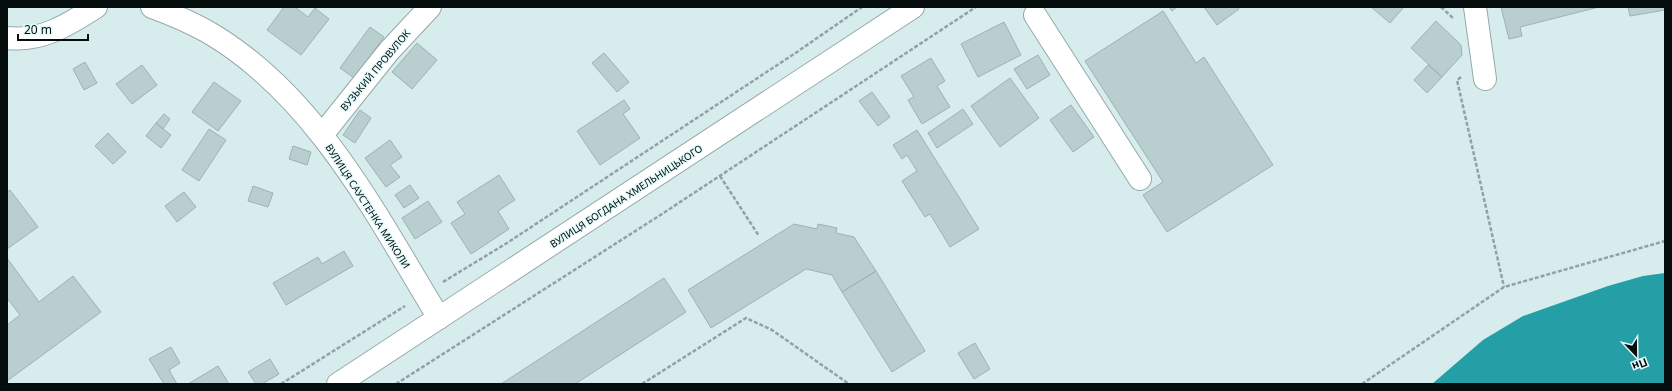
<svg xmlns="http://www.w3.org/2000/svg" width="1672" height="391" viewBox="0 0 1672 391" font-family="'Noto Sans',sans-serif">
<rect width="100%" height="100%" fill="#d7eced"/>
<path fill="#239fa5" d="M1665,273V384H1432L1483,340L1523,316L1608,286L1643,276Z"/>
<path fill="#b9cecf" stroke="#9eb2b3" d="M284,7H295L308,17L315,8L329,19L301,55L267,30Z
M1169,7H1177L1172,11Z
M1204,7H1237L1239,9L1217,25Z
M1371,7H1404L1390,23Z
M1501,7H1599L1520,27L1522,36L1509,39Z
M1628,7H1665V10L1630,16Z
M1163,11L1196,63L1204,57L1273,165L1167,232L1143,195L1163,182L1085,61Z
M1436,21L1461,45L1462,55L1442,77L1411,48Z
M1004,22L1021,55L978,77L961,44Z
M370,27L384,37L354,78L340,68Z
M417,43L437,60L412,89L392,72Z
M604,53L629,82L617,92L592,63Z
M1038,55L1050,75L1027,89L1014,69Z
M931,58L945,81L937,86L950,107L922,124L908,100L914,97L901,76Z
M85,62L97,83L84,90L73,69Z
M142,65L157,85L132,104L116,84Z
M1428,65L1442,77L1427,93L1414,80Z
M1010,78L1039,118L1000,147L971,106Z
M214,82L241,101L218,131L192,112Z
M872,92L890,117L878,126L859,101Z
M624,100L630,109L623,114L640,138L600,165L577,131Z
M1071,105L1094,137L1073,152L1050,120Z
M963,109L973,124L937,148L928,133Z
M360,110L371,118L355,143L343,135Z
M164,114L170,119L163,129L156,123Z
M156,123L171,135L161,148L146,136Z
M209,129L226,140L199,181L182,170Z
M917,130L979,229L950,247L930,214L925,217L902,181L917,171L907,155L902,159L893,145Z
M108,133L126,152L113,164L95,146Z
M390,140L402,157L390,165L400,177L386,187L365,158Z
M293,146L311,152L307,165L289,159Z
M499,175L515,200L498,211L509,229L471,254L451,223L465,214L457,202Z
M410,185L419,198L404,208L395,195Z
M253,186L273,193L268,207L248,201Z
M10,190L38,227L7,249V192Z
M184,192L196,207L177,222L165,206Z
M428,201L442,222L415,239L402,218Z
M794,224L817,229L818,224L837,228L836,233L854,237L876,271L842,292L832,275L806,269L711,328L688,290Z
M344,251L353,266L286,305L273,283L318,257L322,264Z
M7,258L39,302L73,276L101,312L7,381V325L20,315L7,298Z
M876,271L925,351L892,372L842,292Z
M664,278L686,312L575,384H501Z
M975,343L990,369L974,379L958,353Z
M171,347L180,363L169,370L177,384H164L149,359Z
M270,359L279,374L262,384H256L248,372Z
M218,366L229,384H188Z"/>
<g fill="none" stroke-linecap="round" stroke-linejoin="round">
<g stroke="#95a9aa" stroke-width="24">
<path id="minor" d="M152,7C171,14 190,22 208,32C316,95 376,215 439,318
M1475,7L1485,79
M1035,15L1140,179
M7,38C41,42 68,25 96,7
M322,135L389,51L430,7"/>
</g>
<g stroke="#95a9aa" stroke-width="24">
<path id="major" d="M338,384L913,7"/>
</g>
<path stroke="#91a2a2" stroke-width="2.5" stroke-dasharray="4 2" stroke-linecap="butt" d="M1441,7L1453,18
M1461,77L1457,80L1504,287
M720,176L759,236
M443,282L507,243L794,54L862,7
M281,384L405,306
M396,384L662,214L976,7
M642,384L746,318L772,330L849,384
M1362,384L1504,287L1665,241"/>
<use href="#minor" stroke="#fff" stroke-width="22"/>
<use href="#major" stroke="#fff" stroke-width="22"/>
</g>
<g text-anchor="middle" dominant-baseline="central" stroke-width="3" stroke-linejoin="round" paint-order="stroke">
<g font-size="10" fill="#060d0d" stroke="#e4fafb">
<text transform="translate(375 70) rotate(-50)">ВУЗЬКИЙ ПРОВУЛОК</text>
<text transform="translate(626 196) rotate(-33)">ВУЛИЦЯ БОГДАНА ХМЕЛЬНИЦЬКОГО</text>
<text transform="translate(368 206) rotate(57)">ВУЛИЦЯ САУСТЕНКА МИКОЛИ</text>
</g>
</g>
<rect width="1672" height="391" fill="none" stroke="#060d0d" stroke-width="16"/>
<g transform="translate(1636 355) rotate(158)" stroke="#e4fafb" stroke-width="3" paint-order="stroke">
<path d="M0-3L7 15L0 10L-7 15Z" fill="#060d0d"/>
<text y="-6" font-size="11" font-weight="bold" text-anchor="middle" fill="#060d0d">Пн</text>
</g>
<path d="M18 34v6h70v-6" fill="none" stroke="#060d0d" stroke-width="2"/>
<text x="24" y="34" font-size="12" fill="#060d0d" stroke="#e4fafb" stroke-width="3" paint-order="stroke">20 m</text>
</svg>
